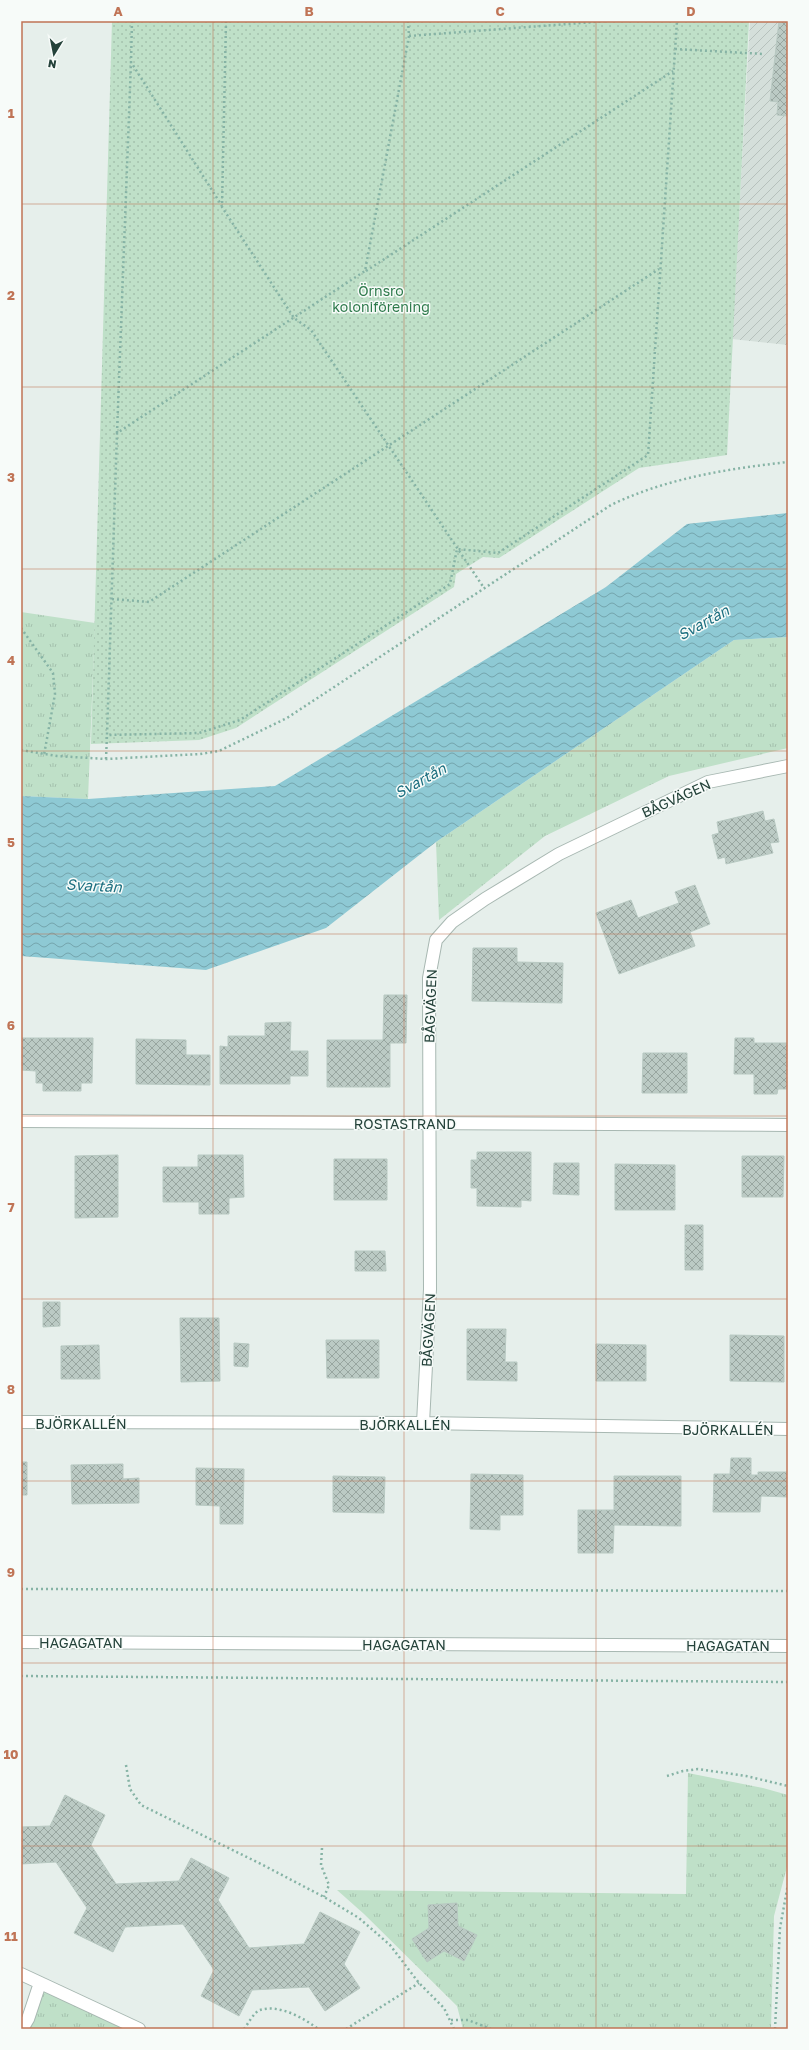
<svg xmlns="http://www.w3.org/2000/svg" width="809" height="2050" viewBox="0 0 809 2050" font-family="'Golos Text',sans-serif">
<defs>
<pattern id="industrial-furrows" width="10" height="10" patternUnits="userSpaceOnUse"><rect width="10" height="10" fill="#d4dfda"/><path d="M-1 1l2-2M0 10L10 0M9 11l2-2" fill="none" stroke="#b6c1bc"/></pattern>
<pattern id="grass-tufts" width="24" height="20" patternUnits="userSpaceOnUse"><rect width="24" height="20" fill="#bfe0c8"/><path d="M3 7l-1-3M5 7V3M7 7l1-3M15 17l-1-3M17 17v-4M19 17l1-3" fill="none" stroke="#a4c1ad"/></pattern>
<pattern id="garden-dots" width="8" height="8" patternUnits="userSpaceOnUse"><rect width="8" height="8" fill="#bfe0c8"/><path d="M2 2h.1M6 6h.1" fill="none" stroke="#a4c1ad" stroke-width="1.8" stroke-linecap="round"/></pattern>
<pattern id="water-waves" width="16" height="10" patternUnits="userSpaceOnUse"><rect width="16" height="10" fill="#8ec9d4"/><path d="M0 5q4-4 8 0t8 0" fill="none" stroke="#74a5ad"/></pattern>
<pattern id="building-cross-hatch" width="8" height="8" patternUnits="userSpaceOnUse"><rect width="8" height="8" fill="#bbcac4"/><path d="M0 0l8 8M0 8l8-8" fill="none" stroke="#98a6a0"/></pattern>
</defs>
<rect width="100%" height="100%" fill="#e6efeb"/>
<path fill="url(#industrial-furrows)" d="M750,21H788V345L732,339Z"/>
<path fill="url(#grass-tufts)" d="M21,612L95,623L88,799L21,796Z
M788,637V748L669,776L545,836L439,920L436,842L734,640Z
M688,1773L763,1788L788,1795V1863L774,1916L771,2029H463L457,2006L364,1914L337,1890L686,1894Z
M44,1984L127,2029H21Z"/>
<path fill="url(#garden-dots)" d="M112,21H749L727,455L639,468L499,558L483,557L456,574L454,587L236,728L199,740L91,744Z"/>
<path fill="url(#water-waves)" d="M788,513V637L734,640L436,842L326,928L206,970L21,956V796L88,799L275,786L606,587L687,524Z"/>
<path fill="url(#building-cross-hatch)" stroke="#b8c9c2" d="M779,21H788V116L777,115L778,102L770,101Z
M763,811L765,821L774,819L779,842L770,843L773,853L726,864L725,857L718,859L712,835L719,833L717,822Z
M695,885L710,924L690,932L695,946L619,974L596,913L631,900L638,918L679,903L675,892Z
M473,948H517V962L563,963L562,1003L472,1001Z
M384,995H407L406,1043H390V1087H327V1040H383Z
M291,1022L290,1051H308V1076H290V1084H220V1046L228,1047V1036H265V1023Z
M21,1038H93L92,1083H81V1091H43V1083H36V1071L21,1070Z
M735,1038H754V1043H788V1089H778L777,1094H754V1074H734Z
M136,1039L186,1040V1055H210V1085L136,1084Z
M643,1053H687V1093H642Z
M477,1152H531V1201L521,1200V1207L477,1206V1188H471V1160H477Z
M118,1155V1217L75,1218V1156Z
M198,1155H243L244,1197L229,1198V1214H199V1202H163V1167H198Z
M742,1156H784L783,1197H742Z
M334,1159H387V1200H334Z
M554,1163H579V1195L553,1194Z
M615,1164L675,1165V1210H615Z
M685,1225H703V1270H685Z
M355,1251H385L386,1271H355Z
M43,1302H60V1326L43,1327Z
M180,1318H219L220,1381L181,1382Z
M467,1329H506L505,1362H517V1381L467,1380Z
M730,1335L784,1336V1382L730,1381Z
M326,1340H379V1378H327Z
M234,1343L249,1344L248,1367L234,1366Z
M596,1344L646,1345V1381H596Z
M99,1345L100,1379H61V1346Z
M731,1458H751V1475H758V1472H788V1497L761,1496L760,1512H713L714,1474H730Z
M21,1462H27V1495H21Z
M123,1464V1479L139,1478V1503L72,1504L71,1465Z
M196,1468L244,1469L243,1524H220V1506L196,1505Z
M471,1474L523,1475V1515H500V1530L470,1529Z
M333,1476L385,1477L384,1513L333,1512Z
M614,1476H681V1526L614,1525L613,1553H578V1510H614Z
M65,1795L105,1815L91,1845L116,1884L179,1881L191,1858L229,1878L218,1900L249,1948L304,1944L320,1912L360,1932L344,1964L360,1988L325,2011L309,1987L252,1990L239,2016L201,1996L214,1970L183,1924L125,1927L113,1952L74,1933L87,1908L56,1862L21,1864V1827L50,1826Z
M457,1903L458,1926L477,1935L464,1961L444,1951L427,1962L412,1939L429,1928L428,1905Z"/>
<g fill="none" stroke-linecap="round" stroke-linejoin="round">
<g stroke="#a8b8b2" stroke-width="14">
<path id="minor" d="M21,1121L788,1125
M21,1422L423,1423L788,1429
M423,1423L430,1289L429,978L436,940L452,922L485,899L559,854L708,782L788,766
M21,1642L788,1646
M21,1974L139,2029
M22,2029L28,2019L40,1983"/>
</g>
<path stroke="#86b3a5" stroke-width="2.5" stroke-dasharray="2 3" stroke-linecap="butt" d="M132,21L131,62L222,206
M226,21L222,207L294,318L311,330L484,588
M408,21L409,36L365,271L117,433L107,735L199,733L240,720L450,584L457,549L498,553L648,455L677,21
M409,36L607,21
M675,49L764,54
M366,271L673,71
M117,433L131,62
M112,599L149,602L659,269
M21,628L53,673L55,694L44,755
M21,750L57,756L106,759L200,754L219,751L287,718L611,505C667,478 727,469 788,462
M106,759L107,735
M21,1589L788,1591
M21,1676L788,1682
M126,1765L130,1789L141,1805L261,1864L324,1897L359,1918L390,1945L419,1983L444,2008L454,2029
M667,1776L683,1771L698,1769L746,1776L788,1786
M322,1848L321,1865L329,1885L324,1897
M451,2020H468L491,2029
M244,2029C248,2024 254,2012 260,2010C279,2004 304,2018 318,2029
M346,2029L419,1983
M775,2029L780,1928L788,1884"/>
<use href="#minor" stroke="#fff" stroke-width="12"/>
</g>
<path fill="none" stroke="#c07456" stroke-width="1" stroke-opacity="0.55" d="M213,21V2029M404,21V2029M596,21V2029M21,204H788M21,387H788M21,569H788M21,751H788M21,934H788M21,1116H788M21,1299H788M21,1481H788M21,1663H788M21,1846H788"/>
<g text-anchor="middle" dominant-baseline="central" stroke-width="3" stroke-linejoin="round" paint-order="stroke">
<g font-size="14" fill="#2d7a4b" stroke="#f7fbf9">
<text x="381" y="290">Örnsro<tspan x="381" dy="16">koloniförening</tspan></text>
</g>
<g font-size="14" fill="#24423a" stroke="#f7fbf9">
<text transform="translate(676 798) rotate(-24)">BÅGVÄGEN</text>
<text transform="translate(430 1006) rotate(-88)">BÅGVÄGEN</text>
<text x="405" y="1123">ROSTASTRAND</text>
<text transform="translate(428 1330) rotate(-87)">BÅGVÄGEN</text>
<text x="81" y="1423">BJÖRKALLÉN</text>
<text x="405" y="1424">BJÖRKALLÉN</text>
<text x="728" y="1429">BJÖRKALLÉN</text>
<text x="81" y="1642">HAGAGATAN</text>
<text x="404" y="1644">HAGAGATAN</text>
<text x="728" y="1645">HAGAGATAN</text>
</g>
<g font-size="15" font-style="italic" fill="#1c6f80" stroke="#f7fbf9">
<text transform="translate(703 622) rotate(-29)">Svartån</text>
<text transform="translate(420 780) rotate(-29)">Svartån</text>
<text transform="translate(94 885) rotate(3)">Svartån</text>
</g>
</g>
<rect width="809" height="2050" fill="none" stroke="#f7fbf9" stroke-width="44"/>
<g transform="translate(54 54) rotate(190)" stroke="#f7fbf9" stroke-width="3" paint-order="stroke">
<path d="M0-3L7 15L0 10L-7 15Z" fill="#24423a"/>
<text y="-6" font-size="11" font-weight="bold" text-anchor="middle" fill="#24423a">N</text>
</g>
<rect x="22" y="22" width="765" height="2006" fill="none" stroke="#c07456" stroke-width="1.5"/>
<g font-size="13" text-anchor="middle" font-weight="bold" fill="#c07456">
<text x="118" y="16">A</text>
<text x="309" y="16">B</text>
<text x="500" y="16">C</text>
<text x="691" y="16">D</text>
<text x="11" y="118">1</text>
<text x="11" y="300">2</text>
<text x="11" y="482">3</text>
<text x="11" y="665">4</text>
<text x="11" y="847">5</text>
<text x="11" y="1030">6</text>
<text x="11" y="1212">7</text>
<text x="11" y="1394">8</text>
<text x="11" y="1577">9</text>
<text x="11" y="1759">10</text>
<text x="11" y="1941">11</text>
</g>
</svg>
